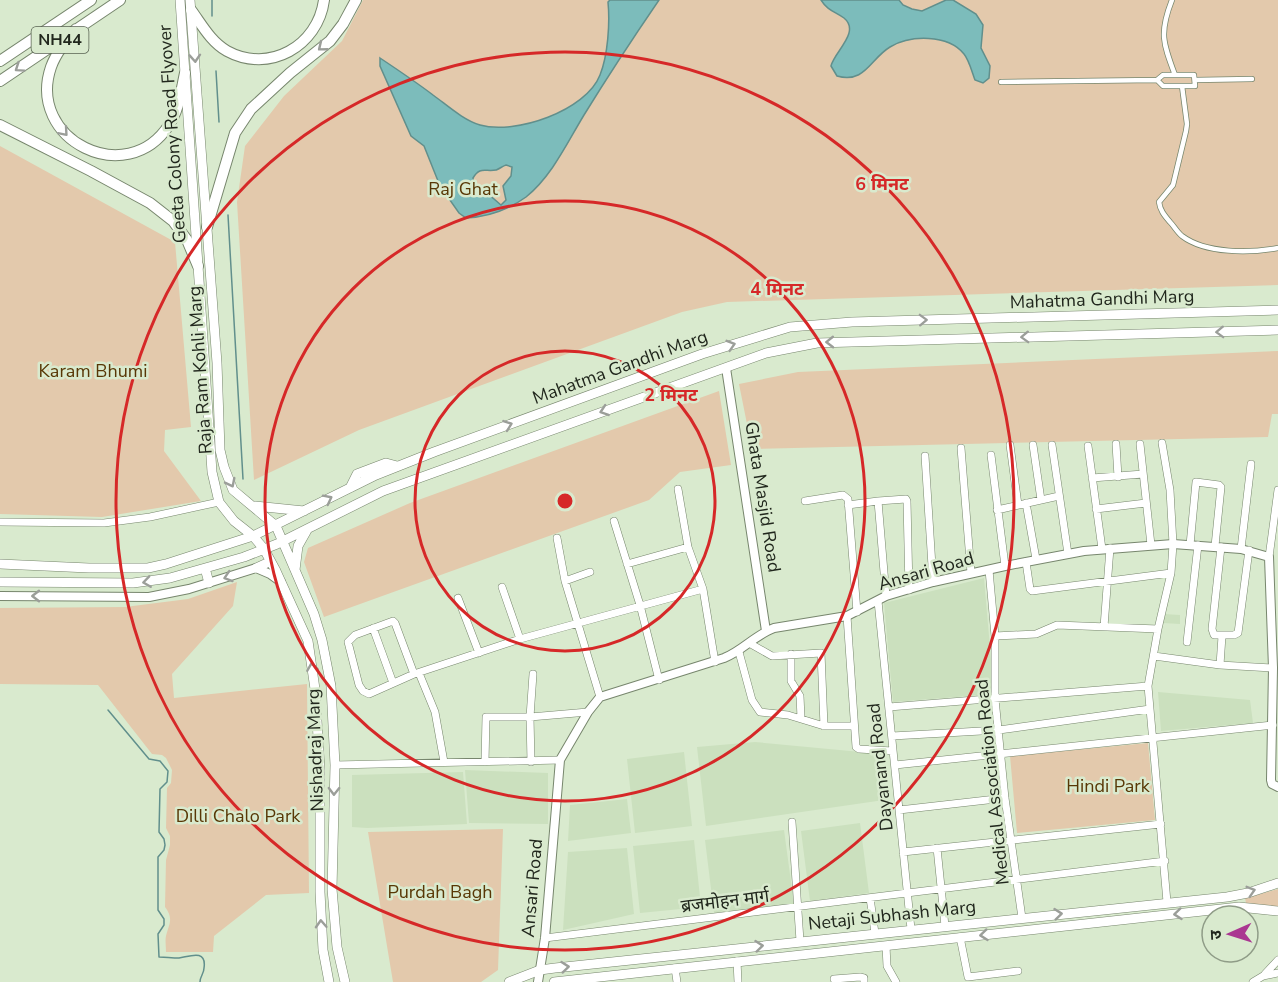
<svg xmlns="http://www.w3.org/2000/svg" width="1278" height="982" viewBox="0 0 1278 982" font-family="'Nunito Sans','Noto Sans Devanagari',sans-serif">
<rect width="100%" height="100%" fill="#d9eace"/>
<path fill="#cbe0be" d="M984,578L994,694L893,702L884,603Z
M1164,614L1180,615V624L1163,623Z
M1158,692L1250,700L1253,723L1161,731Z
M755,742L882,754L884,800L706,826L697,747Z
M684,752L692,826L635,833L627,759Z
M465,770L548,773V824L469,823Z
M463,772L467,824L367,828L352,827V775Z
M627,799L631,833L568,841L570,805Z
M860,823L869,893L810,901L801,831Z
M784,830L794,904L714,913L705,840Z
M694,840L701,907L640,913L633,846Z
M627,848L634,914L563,930L568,852Z"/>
<path fill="#e3c9ac" d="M363,0H1278V285L727,302L682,312L359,430L254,480L237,202L245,146L284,96L342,41Z
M0,146L175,242L191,427L165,430L164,451L201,501L102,517L0,514Z
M1278,351V414H1272L1268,437L752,449L739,384L798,372Z
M719,391L731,465L680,472L649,500L324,617L304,562L308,548L410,503Z
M237,582L233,606L172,674L174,698L307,684L309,893L266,895L214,936L213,952H166C166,947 165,940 166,936C169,924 174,919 165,907L166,860L170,845V836L166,828L167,788L171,783L172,770L166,758L162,755L152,754L98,685L0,684V608L125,607L188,599Z
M1148,743L1155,820L1017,833L1010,756Z
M503,829L498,970L481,982H393L368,832Z
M1278,889V908L1246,903L1245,898Z"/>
<path fill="#7cbcbb" stroke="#618f8c" stroke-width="1.5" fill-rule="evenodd" d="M610,0H659C633,38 608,76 584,115C567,143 552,176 526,197C508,210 488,217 466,218L459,213L440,186L424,146L411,136L380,66V58C398,70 416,82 433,95C447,105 463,120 480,125C515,135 586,111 600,75C608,55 610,23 608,2ZM506,165L512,167L511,176L503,186L506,200L501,205L487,193L475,190L473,178C480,166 485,172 496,170C497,170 505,165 506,165Z
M821,0H899L903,5L912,9L922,11L946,0H953L976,14L983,25L981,48L990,66L989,78L983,83L975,80C972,72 969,60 964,54C948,34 910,35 890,47C870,59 865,84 837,76L831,66C834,52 861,32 844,18C834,11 828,11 821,0Z"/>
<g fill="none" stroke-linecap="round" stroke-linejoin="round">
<path stroke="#618f8c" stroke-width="1.5" d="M212,0V16
M216,71L219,122
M228,215L243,479
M108,710L149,759L160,761L168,771L167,782L160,789L159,832L164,839L165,845L164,850L158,857V910L164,919V925L158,934L159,957C165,957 172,958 179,958C188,957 207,948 204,968C204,974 200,976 200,982"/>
<g stroke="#77866d" stroke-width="6">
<path id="pedestrian" d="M1172,0C1159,33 1163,43 1175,75
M1163,75H1194L1195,86H1163L1157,80Z
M1195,80L1252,79
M1001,82L1157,80
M1182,86L1187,124L1186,131L1173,185L1159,202C1160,210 1164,215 1170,222C1174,226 1177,232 1182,236C1206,254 1250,253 1278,248"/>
</g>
<g stroke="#77866d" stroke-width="8">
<path id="minor" d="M1162,443L1170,490L1173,544L1171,573L1158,629L1148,686L1167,902
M1116,444L1118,477
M1140,444L1151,545
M1010,445L1018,505
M1033,445L1041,500
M1052,445L1068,554
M1088,446L1102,549
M961,448L971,573
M991,455L1005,566
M925,456L933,582
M1092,478L1143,474
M678,489L688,547L703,589L715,662
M805,501L843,495L848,499L857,612
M878,501L906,499L907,501L909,590
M1026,503L1036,559
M848,505L878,501L886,596
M1096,509L1146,503
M997,510L1059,496
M614,521L640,605L659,680
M0,522L104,523L150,517L219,502
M557,538L565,581L600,697
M1190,545L1196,482L1219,485L1221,487L1215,546
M1221,547L1212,629L1214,635H1234L1238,633L1249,550
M1241,549L1251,464
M1269,557L1278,490
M1026,562L1030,589L1032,591L1171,573
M627,564L688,547
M989,570L995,636V699L1005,798L1022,918
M565,581L590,572
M502,587L520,639
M458,598L479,653
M878,601L911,929
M847,616L856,747L859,749L892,751
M1104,627L1110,548
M373,628L393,683
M995,636L1036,634L1057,625L1158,629
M1187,642L1198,545
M749,643L772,656L821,653L824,726
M739,652L752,700L760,712L788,715L824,726H854
M791,654V681L800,696L801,718
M1154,656L1220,665L1273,668
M1220,665L1222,636
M419,673L435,712L444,762
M414,674L395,623L393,621L355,635L348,642L359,685L363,691L369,694L414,674L520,639L703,589
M889,707L1148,686
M892,736L999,730L1150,709
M485,762L486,717H530L588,712
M531,762L530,717L533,674
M335,765L560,760
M895,765L1273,725
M899,810L1005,798
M792,822L800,941
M937,848L945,926
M903,852L1161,824
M870,898L875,933
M960,937L968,977L1018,971
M545,938L1165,861
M886,946L887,966L896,982
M737,961L738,982
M675,968L677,982
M1265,974L1278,960
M834,979L860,977L864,978V982
M1253,982L1263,976L1278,973"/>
</g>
<g stroke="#77866d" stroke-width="10">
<path id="tertiary" d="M726,368L766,631
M0,596L149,597L189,589L256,568L270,574L281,582
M538,982L545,938L560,760L588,712L600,697L724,658C742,651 755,635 774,628L847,616L886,596L933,582L1005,566L1084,551L1173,544L1241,549L1269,557L1273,668L1271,780L1272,784L1278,787"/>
</g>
<g stroke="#77866d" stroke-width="10">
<path id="secondary" d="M180,0L212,472L219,502L234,521L253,536L264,549L276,571L308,641L315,689L320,769V892L323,950L329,982
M190,0L217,363L220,450L224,467L233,490L276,526L314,614L322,640L331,686L335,765L332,889L337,947L345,982
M350,488L357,474L386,463L397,466
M255,506L304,511
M0,564L89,568H148L166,564L253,536L376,475L434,452L702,354L790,327L852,322L1278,310
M205,568L209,583
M256,568L267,563
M295,570L298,546L307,530
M0,582L133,583L170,578L244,557L277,544L383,491L766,353L817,343L1278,330
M509,982L540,970L555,968L1227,897L1248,893L1278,883
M554,982L1239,907L1278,911"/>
</g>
<g stroke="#77866d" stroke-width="12">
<path id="trunk" d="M191,10C202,25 211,42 227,51C269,74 318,46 324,0
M76,29C66,41 56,53 51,67C26,140 127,190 169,125C179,110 181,91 185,73
M0,61L91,0
M0,81L120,0
M0,125L91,171L150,203L173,221L187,240L198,266
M207,227L235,133L251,109L290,73L330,41L343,24L356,0"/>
</g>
<use href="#pedestrian" stroke="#fff" stroke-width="4.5"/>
<use href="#minor" stroke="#fff" stroke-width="7"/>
<use href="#tertiary" stroke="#fff" stroke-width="8"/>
<use href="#secondary" stroke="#fff" stroke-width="9"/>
<use href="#trunk" stroke="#fff" stroke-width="10"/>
</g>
<defs><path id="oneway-chevron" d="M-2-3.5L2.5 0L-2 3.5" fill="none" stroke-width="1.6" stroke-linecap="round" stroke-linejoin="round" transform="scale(1.5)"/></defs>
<g stroke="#9b9e99">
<use href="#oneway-chevron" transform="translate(322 47) rotate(141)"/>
<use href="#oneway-chevron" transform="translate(195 58) rotate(86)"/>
<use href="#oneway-chevron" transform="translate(19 68) rotate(146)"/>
<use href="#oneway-chevron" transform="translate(64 132) rotate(49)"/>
<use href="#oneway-chevron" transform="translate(923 320) rotate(-2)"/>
<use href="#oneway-chevron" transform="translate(1220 332) rotate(178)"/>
<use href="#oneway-chevron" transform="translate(1025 337) rotate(178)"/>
<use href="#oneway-chevron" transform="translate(830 342) rotate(179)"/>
<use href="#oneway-chevron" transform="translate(731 345) rotate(-17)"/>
<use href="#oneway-chevron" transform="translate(604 411) rotate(161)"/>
<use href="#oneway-chevron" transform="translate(508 425) rotate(-20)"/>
<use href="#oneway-chevron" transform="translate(231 483) rotate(63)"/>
<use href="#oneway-chevron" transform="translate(328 499) rotate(-27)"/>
<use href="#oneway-chevron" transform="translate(228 577) rotate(162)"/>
<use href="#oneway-chevron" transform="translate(147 582) rotate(172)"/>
<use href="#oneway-chevron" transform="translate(36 596) rotate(-180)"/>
<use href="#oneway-chevron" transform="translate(312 667) rotate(-99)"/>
<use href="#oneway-chevron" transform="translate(334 791) rotate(91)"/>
<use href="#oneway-chevron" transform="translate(1251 891) rotate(-17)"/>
<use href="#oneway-chevron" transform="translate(1058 914) rotate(-6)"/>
<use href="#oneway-chevron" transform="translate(1178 914) rotate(174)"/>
<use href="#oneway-chevron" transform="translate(321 924) rotate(-93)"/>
<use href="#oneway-chevron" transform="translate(984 935) rotate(174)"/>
<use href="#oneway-chevron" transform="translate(759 946) rotate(-6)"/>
<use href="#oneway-chevron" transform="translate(565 967) rotate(-6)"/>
</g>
<g fill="none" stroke="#d62828" stroke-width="3">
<circle cx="565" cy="501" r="150"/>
<circle cx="565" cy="501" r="300"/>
<circle cx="565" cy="501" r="449"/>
</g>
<g text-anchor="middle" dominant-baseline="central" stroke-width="5" stroke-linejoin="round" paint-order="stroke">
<rect fill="#d9eace" stroke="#586252" stroke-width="1.5" x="31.5" y="27" width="57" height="26" rx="4.5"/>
<g font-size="16" font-weight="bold" fill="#21271d">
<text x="60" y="40">NH44</text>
</g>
<g font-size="18" fill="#21271d" stroke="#d9eace">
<text transform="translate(172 134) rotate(-94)">Geeta Colony Road Flyover</text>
<text transform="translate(1102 299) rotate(-2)">Mahatma Gandhi Marg</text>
<text transform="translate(620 367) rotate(-20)">Mahatma Gandhi Marg</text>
<text transform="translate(200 370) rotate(-94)">Raja Ram Kohli Marg</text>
<text transform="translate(763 497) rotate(81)">Ghata Masjid Road</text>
<text transform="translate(926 571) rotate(-16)">Ansari Road</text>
<text transform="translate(315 750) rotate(-92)">Nishadraj Marg</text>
<text transform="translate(880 767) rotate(-96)">Dayanand Road</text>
<text transform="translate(992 782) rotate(-96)">Medical Association Road</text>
<text transform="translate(532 888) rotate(-85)">Ansari Road</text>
<text transform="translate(725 901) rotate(-7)">ब्रजमोहन मार्ग</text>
<text transform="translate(892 915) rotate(-6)">Netaji Subhash Marg</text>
</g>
<g font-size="18" fill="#583705" stroke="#d9eace">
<text x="463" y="189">Raj Ghat</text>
<text x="93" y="371">Karam Bhumi</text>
<text x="1108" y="786">Hindi Park</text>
<text x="238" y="816">Dilli Chalo Park</text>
<text x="440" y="892">Purdah Bagh</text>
</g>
</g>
<circle cx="565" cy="501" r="9" fill="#d62828" stroke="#d9eace" stroke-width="3"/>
<g font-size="18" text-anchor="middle" font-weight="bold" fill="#d62828" stroke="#d9eace" stroke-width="5" stroke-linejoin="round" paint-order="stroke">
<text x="882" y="190">6 मिनट</text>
<text x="777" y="295">4 मिनट</text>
<text x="671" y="401">2 मिनट</text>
</g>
<g transform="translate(1230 934) rotate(267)"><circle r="28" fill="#d9eace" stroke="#8f9c87" stroke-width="1.5"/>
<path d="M0-4.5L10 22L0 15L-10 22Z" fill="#aa3791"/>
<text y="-9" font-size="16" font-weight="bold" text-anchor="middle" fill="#21271d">उ</text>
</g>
</svg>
